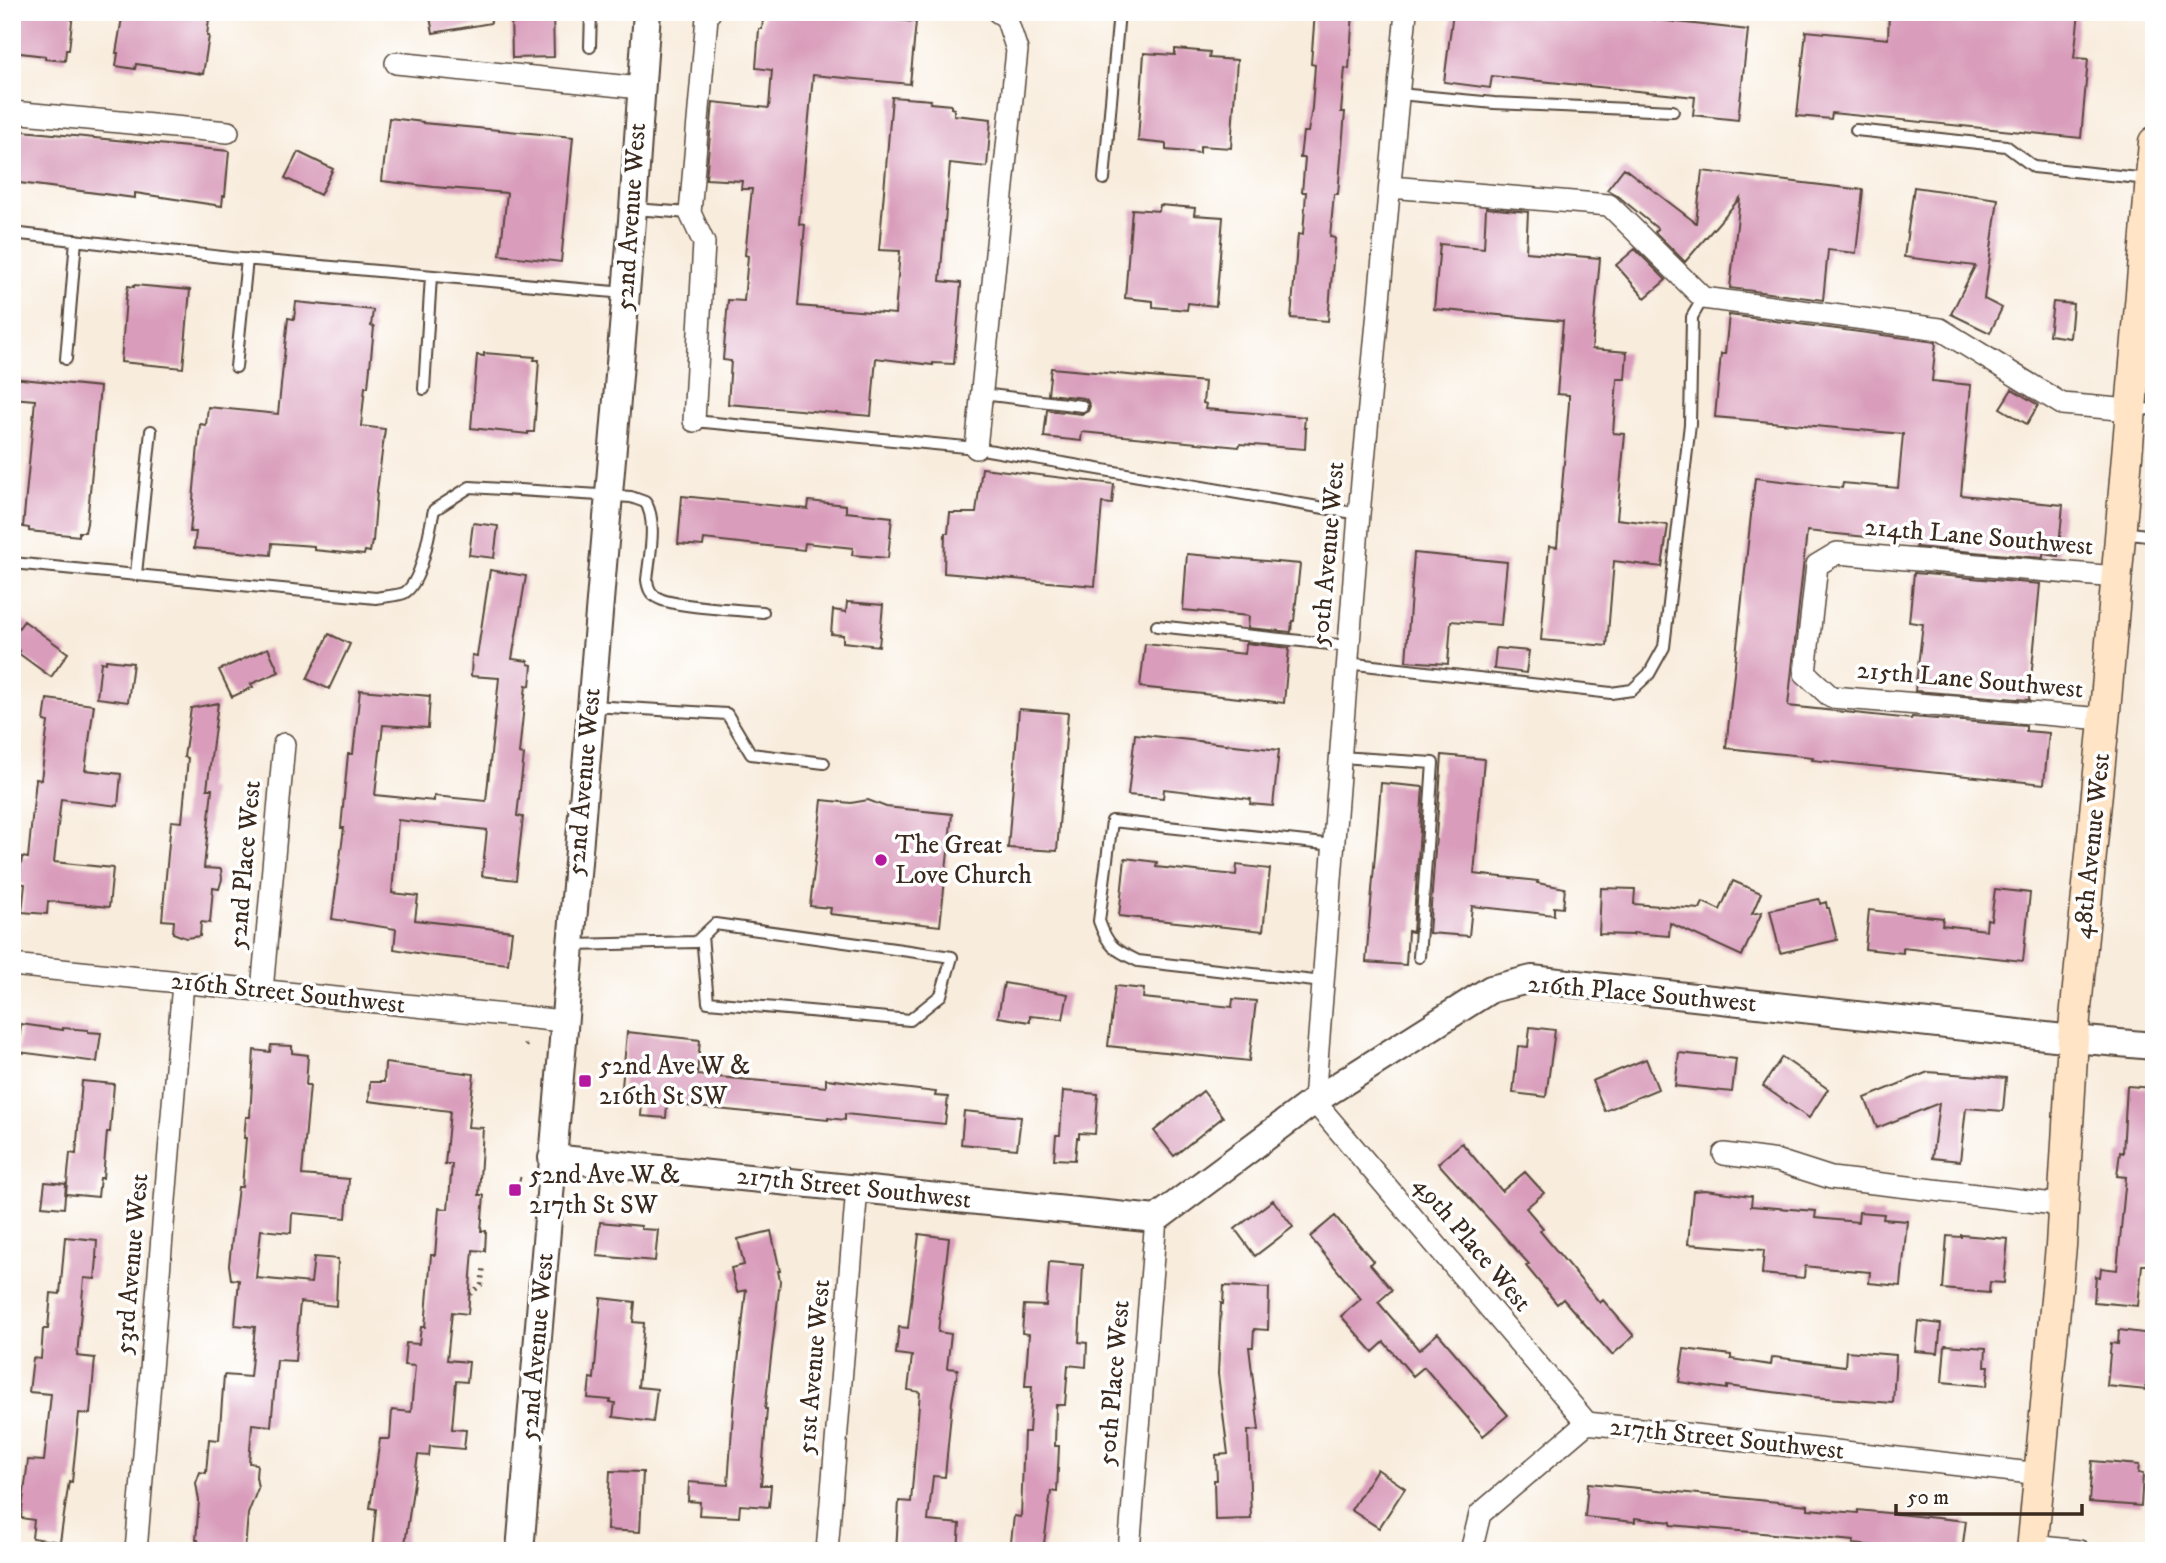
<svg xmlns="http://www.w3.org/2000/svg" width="2166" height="1563" viewBox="0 0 2166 1563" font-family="'IM FELL DW Pica',serif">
<rect width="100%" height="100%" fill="#fff"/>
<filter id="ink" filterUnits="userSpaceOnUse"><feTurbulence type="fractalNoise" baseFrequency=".0143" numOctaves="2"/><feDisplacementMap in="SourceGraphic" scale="14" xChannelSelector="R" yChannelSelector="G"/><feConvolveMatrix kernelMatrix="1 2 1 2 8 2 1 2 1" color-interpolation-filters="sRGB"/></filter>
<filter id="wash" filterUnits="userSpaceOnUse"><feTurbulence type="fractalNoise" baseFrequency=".00686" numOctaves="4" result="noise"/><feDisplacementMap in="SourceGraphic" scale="28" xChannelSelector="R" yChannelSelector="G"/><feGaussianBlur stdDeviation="1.57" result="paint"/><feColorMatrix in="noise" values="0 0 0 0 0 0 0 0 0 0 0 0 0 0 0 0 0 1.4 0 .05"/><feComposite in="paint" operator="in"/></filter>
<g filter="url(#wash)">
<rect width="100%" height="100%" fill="#f8ecdc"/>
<g id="blocks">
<path fill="#d99dbb" d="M12,12H73L69,50H66L65,61L45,59V56L12,52Z
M123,12H152L209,19L207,36H209L203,74L136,64L135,69L116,66L118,53H116Z
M429,12H490L491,23L433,33Z
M511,12H553L554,57L512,58Z
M764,12H838L857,14V16L916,22L910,84L813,75L799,224L805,225L798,306L895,314L900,251L879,250L892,97L931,100L930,103L951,105V108L954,109V115L991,119L987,167L950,163L940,281L961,283V285L954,364L933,363V365L876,358L871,416L728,404L731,361L723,360L728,300L744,301L748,256L745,255L752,189H741L742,181L706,179L713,102L769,108L772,70L756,68L759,29H762Z
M1315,12H1353L1349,69L1345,68L1341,112H1345L1338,194H1334L1330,237L1335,238L1328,321L1291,318L1298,234L1303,235L1306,192H1302L1305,158H1300L1303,132H1308L1312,108L1315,65L1311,64Z
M1453,12H1586L1748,30L1738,120L1693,115L1695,97L1492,76L1490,88L1444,82Z
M1889,12H2079L2074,58L2088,59L2081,138L1832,113L1831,119L1797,116L1806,31L1888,39Z
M1175,49L1210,52L1209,58L1237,60L1231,148L1200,146V153L1166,150V144L1138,141L1144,53L1175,55Z
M389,118L423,122V123L573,137L561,262L500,255L507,193L434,187L382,181Z
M12,130L229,151L225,196H223L222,206L135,193V198L12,182Z
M298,152L333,169L320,195L285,178Z
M1624,168L1696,223L1702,171L1863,190L1856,253L1828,250L1823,300L1730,288L1740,198L1685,262L1655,232L1658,229L1618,196L1607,190Z
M1914,187L1998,199L1984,299L2002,308L1990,333L1951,314L1975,266L1904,257Z
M1160,205L1195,208L1194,215L1223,217L1216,306L1188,303L1187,310L1153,307V301L1125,298L1132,209L1159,211Z
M1486,208L1528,212L1526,252L1600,258L1592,349L1627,352L1625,379H1617L1613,433L1625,434L1617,519L1668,525L1662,567L1614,561L1607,646L1541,640L1549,546L1557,547L1569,403V395L1557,394L1563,321L1434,309L1440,244L1484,248Z
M1635,249L1666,280L1645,298L1616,265Z
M134,285L190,290L183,368L121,362L126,298L128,286L134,287Z
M296,302L373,310L371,326L374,327L368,387H365L361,426L385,429L377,491L373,541H372L370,552L365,551L364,555L314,550V546L272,543L271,555L194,548L196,532H190L200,424L206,425L208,407L278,414L288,318L294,319Z
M2053,302L2073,304L2070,338L2049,335Z
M1729,315L1936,342L1932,381L1971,385L1961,495L2063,505L2058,556L2043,554V558L1916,547L1917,542L1807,531L1788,706L1911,719L1912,717L2026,726V731L2049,733L2044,784L1812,760L1813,757L1726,748L1755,478L1842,488L1843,483L1898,488L1903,434L1715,417L1721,354H1725Z
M484,353L535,357L534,360H539L534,432H528V434L471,428L477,355L484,356Z
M1051,368L1205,382L1203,403L1206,404L1205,409L1305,417L1304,428H1306L1305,449L1240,444L1239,447L1082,432L1081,441L1044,437L1047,410L1082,414L1088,411L1090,406L1087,400L1084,398L1048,394Z
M12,378L100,387L87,523L85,532H79V536L29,531V528L23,527L35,400L12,398Z
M2012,389L2038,405L2027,424L2000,408Z
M982,468L1114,484L1112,504L1102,503L1095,586L944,573L945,533H948L950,513H976Z
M682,496L808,509L809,501L846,505V512L892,517L888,558L852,555L853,548L805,543L804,550L704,539L703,546L678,544Z
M473,523L498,526L494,558L469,555Z
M1414,553L1507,562L1501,625L1451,621L1448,664L1406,661Z
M1187,554L1300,564L1294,621H1292L1291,632L1248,628L1249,616L1183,610Z
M490,570L526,576L512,659L528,661V664L532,665L530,686L526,685L519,754L524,755L517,816L523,817L516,880L482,876L487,830L398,820L392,893L418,896L415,920L512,931L508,964L428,955L394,949L396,929L332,919L344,828H341L348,754H353L360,690L430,696L428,728L383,725L375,795L434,801V796L486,801L499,678L471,676L472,655L477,656Z
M1914,573L2040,584L2029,700L1915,691L1923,624L1909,622Z
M847,602L883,605L879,646L843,642V635L831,634L833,610L846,612Z
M24,621L68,653L51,677L18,653L20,651L12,645V637Z
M329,634L350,644L329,689L307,679Z
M1246,643L1289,648L1284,703L1140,687L1145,644L1245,654Z
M268,648L279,672L251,684L253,687L232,697L219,670Z
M1496,648L1529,651L1526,673L1494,669Z
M106,660L133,663L128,702L97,698L101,662L106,663Z
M47,699L94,705L85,770L121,774L118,806L61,799L54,862L113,868L109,907L48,901L47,914L22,912L25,884L19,883L22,857L28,858L36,779L41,780L48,722L44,721Z
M218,703L207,789H212L204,868L221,869L222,879L219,889L213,888L210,923L201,922L200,936L186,938L173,933L174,921L162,920L171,821L182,822L188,758L184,757L191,708Z
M1019,709L1068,713L1057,851L1008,848Z
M1135,734L1279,750L1273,806L1250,804L1251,799L1164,789L1163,798L1128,795Z
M1442,755L1484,759L1474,874L1538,881L1537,883L1565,888L1563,908L1554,907V915L1472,906L1469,936L1429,933Z
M1381,783L1423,787L1413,932L1408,931L1406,965L1366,962Z
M822,800L851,803L868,800L886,807L952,814L940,926L830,914L831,908L810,906Z
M1125,858L1157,862L1156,867L1236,875L1237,865L1270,869L1263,931L1119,916Z
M1733,881L1761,893L1752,914L1762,912L1742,956L1670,923L1669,936L1633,933V935L1599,934L1601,888L1635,889L1634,904L1700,909L1703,902L1720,910Z
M1995,889L2030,893L2023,961L1903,948V953L1865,949L1869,910L1943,918L1942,925L1986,930L1987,919L1991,920Z
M1819,899L1820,904L1826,902L1827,908H1829L1837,940L1780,953L1770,910Z
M1004,983L1068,994L1063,1019L1030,1016V1022L998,1017Z
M1115,986L1144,989L1143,998L1232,1007L1233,999L1256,1001L1249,1061L1108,1046Z
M21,1024L63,1030V1028L88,1030V1032L101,1033L97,1062L18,1052Z
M1530,1027L1555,1030L1546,1097L1513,1093L1518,1046L1528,1047Z
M627,1032L700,1040L697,1075L826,1087V1079L936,1092L935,1096L948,1097L945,1124L845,1114V1120L828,1118V1120L667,1104L666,1118L641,1116L643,1088L622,1087Z
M271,1045L292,1046V1053L308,1055L306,1085H310L302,1175L349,1179L346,1218L292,1213L291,1233L261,1230L256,1278L311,1283L314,1257L338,1259L336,1306L300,1302L295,1361L277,1360L271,1426L252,1424L249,1463L257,1464L256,1477L258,1488L248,1514L245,1550L199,1551L198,1540H196L199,1501L196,1483L200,1472L206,1473L209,1439L219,1440L224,1375L250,1377L255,1327L235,1325L239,1280L231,1279L229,1265L238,1187H242L246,1138H244L246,1117H250L254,1050L270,1052Z
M1679,1053L1736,1059L1732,1092L1675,1086Z
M1782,1057L1828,1089L1809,1118L1763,1086Z
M1646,1059L1658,1089L1605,1111L1592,1081Z
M385,1063L474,1074L468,1127L483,1128L479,1195H484L481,1231H486L485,1251L473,1250L468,1314L452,1312L447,1360L469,1362L467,1382L456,1381L452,1429L466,1430L464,1449L430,1446L429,1456L418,1455L404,1551H372L376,1509L370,1508L380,1439H390L392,1410L411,1412L415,1366L404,1365L406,1343L419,1344L421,1327H425L431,1255H435L439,1208L448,1209L452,1164H445L450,1111L369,1101L370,1082H384Z
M1928,1072L2006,1078L2003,1111L1966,1108L1960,1161L1932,1158L1939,1103L1877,1128L1865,1098Z
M82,1081L114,1084L110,1132H107L103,1178H100L98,1197L66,1194L70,1153L76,1154Z
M2127,1086L2154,1088V1241H2151L2149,1265H2142L2138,1306L2094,1302L2096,1276L2100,1277L2101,1268L2117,1270L2126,1177L2117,1176L2120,1152L2123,1153Z
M1063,1091L1098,1094L1095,1134L1079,1133V1138H1077L1075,1160L1054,1159L1056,1135H1060Z
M1203,1091L1223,1117L1174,1156L1154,1131Z
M964,1111L1021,1117L1017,1149L961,1144Z
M1462,1143L1502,1191L1525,1172L1544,1193L1526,1208L1543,1228L1540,1231L1600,1303L1603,1300L1634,1336L1612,1355L1563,1299L1557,1304L1526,1266L1529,1264L1438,1163Z
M45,1182L66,1184L64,1208L42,1206Z
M1705,1190L1752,1196L1751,1206L1816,1211L1815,1218L1858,1222L1859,1212L1884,1214L1883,1219L1907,1221L1901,1286L1869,1283L1870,1272L1823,1268L1805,1266L1804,1278L1762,1274L1764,1250L1688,1244L1693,1191Z
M1273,1200L1293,1227L1255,1256L1235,1229Z
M1335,1216L1373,1261L1370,1264L1392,1290L1378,1302L1419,1350L1438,1333L1508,1415L1483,1436L1424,1367L1413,1376L1384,1342L1373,1352L1341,1316L1361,1299L1310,1237Z
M600,1222L641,1226V1229L658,1230L655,1261L597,1256Z
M771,1231L780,1271H778L780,1281L765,1409H767L761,1485H771L769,1507L740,1505L739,1517L699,1515L700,1502L688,1501L689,1482L728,1485L734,1399L746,1290L737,1292L731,1268L744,1265L738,1239Z
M919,1234L949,1238L938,1332L951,1334L947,1368L958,1369L952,1402L945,1477L933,1476L928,1521L960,1524L958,1551L925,1547V1551H896L899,1501L911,1502L920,1392L908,1390L912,1356L896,1354L899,1327L908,1328Z
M1961,1235L2008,1239L2004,1283L1990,1282L1989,1293L1943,1289L1947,1236L1961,1237Z
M65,1237L97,1240L96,1258H97L95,1279L84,1278L77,1356L95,1358L90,1414L79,1413L72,1482L69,1481L60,1542L32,1538L34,1520L21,1518L28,1460L44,1461L51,1394L29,1392L33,1358L41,1359L43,1329H48L51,1293L60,1294Z
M1049,1262L1083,1265L1079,1342L1087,1343L1086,1367L1068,1365L1065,1405H1056L1055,1446H1059L1057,1492L1051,1491L1043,1551H1010L1014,1516L1021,1517L1024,1432H1029L1032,1386H1025L1029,1334L1022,1333L1024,1305L1046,1306Z
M1224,1286L1269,1288L1268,1330L1254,1329L1253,1347H1249L1259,1430L1248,1431L1251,1519L1215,1520L1214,1480H1217L1216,1455L1228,1454L1218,1374L1221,1303L1223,1304Z
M601,1298L635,1302L633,1322L644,1323L638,1387L657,1389L653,1422L613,1417L615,1403L610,1402L611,1400L588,1398L590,1378L594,1379Z
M1918,1321L1941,1324L1938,1353L1915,1351Z
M2119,1330L2152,1334L2146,1390L2107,1386L2111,1343L2118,1344Z
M1945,1345L1986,1348L1985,1366H1989L1987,1386L1942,1382Z
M1684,1349L1731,1355V1359L1771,1365L1772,1358L1774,1357L1845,1366L1846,1351L1896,1355L1893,1403L1812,1397L1727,1386V1389L1679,1382Z
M2092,1461L2139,1465L2138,1473L2143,1474L2141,1506L2089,1502Z
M1377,1469L1405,1488L1379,1528L1351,1510Z
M610,1471L643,1472L640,1532L607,1530Z
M1588,1483L1808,1505V1509L1858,1513V1510L1966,1521L1962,1551H1921L1853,1544L1854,1541L1671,1525V1522L1635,1518V1522L1585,1517Z"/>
</g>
</g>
<g filter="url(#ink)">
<use href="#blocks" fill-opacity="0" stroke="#57473a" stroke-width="2"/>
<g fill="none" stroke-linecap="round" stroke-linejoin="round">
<g stroke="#57473a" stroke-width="14">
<path id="service" d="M590,47L591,12
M1399,94L1494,103L1673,111
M1856,130L2006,146L2034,167L2148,179
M1104,179L1119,12
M633,209L690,213
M12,233L231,258L625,293
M66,359L76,240
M236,367L247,259
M424,389L431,276
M982,394L1082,406
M2133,410L2154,409
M694,421L976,448L1359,514
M2123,532L2154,536
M12,563L376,598C384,596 396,596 404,593C423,582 429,530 434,510L470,487L631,497L645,502C658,519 649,559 647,580C648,588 650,594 658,598C673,607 742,610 763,612
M136,574L151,431
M1157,626L1349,646
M1347,663L1611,693L1632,690L1649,674L1664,647L1690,424L1692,317L1703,298
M592,706L727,714L751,754L824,763
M1340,757L1433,763L1419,957
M573,945L696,942L715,924L952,957L941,995L910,1020L708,1002L702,936
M1323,982L1138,961C1115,950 1108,947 1099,921L1112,821L1334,845"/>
</g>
<g stroke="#57473a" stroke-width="24">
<path id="minor" d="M1406,12L1359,514L1314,1101L1587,1423
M396,63L640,88
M12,112L228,132
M1390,187L1609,205L1703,298L1940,329L2062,404L2130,410
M694,421L704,243L690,213L707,17L710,12
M976,448L1017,50L1006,17L998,12
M2104,719L1831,697L1805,673L1817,565L1837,553L2116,577
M12,965L563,1021
M262,991L284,744
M1724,1154L1778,1161L1831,1178L2063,1205
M2032,1546L2079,1551
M1472,1547L1480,1514L1587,1423L2040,1474
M136,1551L183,983
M827,1551L857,1188
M1129,1551L1156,1219"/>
</g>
<g stroke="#57473a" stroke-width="30">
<path id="tertiary" d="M552,1158L1156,1219L1314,1101L1491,989L1532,979L2073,1039L2154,1046
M520,1551L633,209L647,12"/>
</g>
<g stroke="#57473a" stroke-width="33">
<path id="secondary" d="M2032,1551L2061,1246L2073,1039L2106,700L2154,142"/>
</g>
<path stroke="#57473a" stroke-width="4.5" stroke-dasharray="2 5" stroke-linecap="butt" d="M525,1046L527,1044
M519,1179L523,1180
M470,1294L481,1285L484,1266"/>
<use href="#service" stroke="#fff" stroke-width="10"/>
<use href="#minor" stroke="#fff" stroke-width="21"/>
<use href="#tertiary" stroke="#fff" stroke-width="26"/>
<use href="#secondary" stroke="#ffe4c6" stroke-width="30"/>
</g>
</g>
<g fill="#b5179e" stroke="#fff" stroke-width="2.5">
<circle cx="881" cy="860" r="7"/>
<rect x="578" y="1074" width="14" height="14" rx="3.5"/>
<rect x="508" y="1183" width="14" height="14" rx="3.5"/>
</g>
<g text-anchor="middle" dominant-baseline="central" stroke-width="7" stroke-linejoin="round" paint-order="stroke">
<g font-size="26" fill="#3b2a1e" stroke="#fff">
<text transform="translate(631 217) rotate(-86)">52nd Avenue West</text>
<text transform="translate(1979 537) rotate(5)">214th Lane Southwest</text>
<text transform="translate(1328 554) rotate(-85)">50th Avenue West</text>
<text transform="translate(1970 680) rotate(5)">215th Lane Southwest</text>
<text transform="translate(584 782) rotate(-85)">52nd Avenue West</text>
<text transform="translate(2092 846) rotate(-84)">48th Avenue West</text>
<text transform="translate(245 865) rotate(-85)">52nd Place West</text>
<text transform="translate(288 993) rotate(6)">216th Street Southwest</text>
<text transform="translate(1642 994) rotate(5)">216th Place Southwest</text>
<text transform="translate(854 1188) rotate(6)">217th Street Southwest</text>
<text transform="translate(1472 1244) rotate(50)">49th Place West</text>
<text transform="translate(132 1264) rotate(-85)">53rd Avenue West</text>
<text transform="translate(537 1347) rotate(-85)">52nd Avenue West</text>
<text transform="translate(814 1367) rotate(-85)">51st Avenue West</text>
<text transform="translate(1114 1383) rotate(-85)">50th Place West</text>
<text transform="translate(1727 1439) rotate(6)">217th Street Southwest</text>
</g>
<g font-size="26" fill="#3b2a1e" stroke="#fff" text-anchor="start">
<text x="895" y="845">The Great<tspan x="895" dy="30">Love Church</tspan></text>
<text x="599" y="1066">52nd Ave W &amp;<tspan x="599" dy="30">216th St SW</tspan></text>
<text x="529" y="1175">52nd Ave W &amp;<tspan x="529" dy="30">217th St SW</tspan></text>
</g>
</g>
<rect width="2166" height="1563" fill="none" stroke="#fff" stroke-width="42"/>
<path d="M1896 1504v10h186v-10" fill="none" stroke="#3b2a1e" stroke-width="3.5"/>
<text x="1907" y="1504" font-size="21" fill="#3b2a1e" stroke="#ffffff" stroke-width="5" paint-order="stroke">50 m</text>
</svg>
